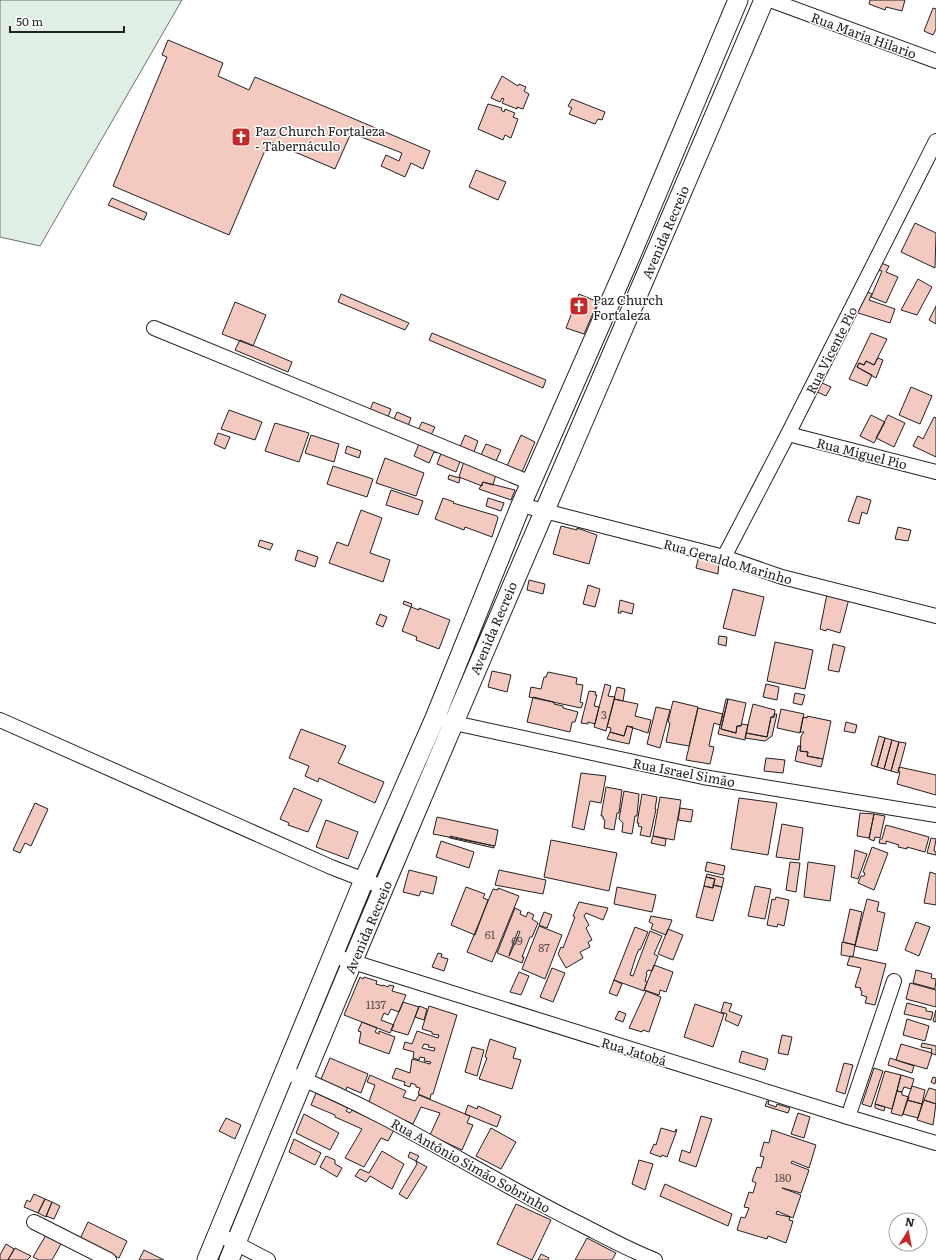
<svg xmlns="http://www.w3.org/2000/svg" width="936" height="1260" viewBox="0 0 936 1260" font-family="Literata,serif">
<rect width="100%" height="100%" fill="#fff"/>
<path fill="#e0efe3" stroke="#6f6f6f" d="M0,0H182L40,246L0,237Z"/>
<path fill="#f3c9c0" stroke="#222" fill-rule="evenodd" d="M870,0H905L902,11L886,7L885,10L869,4Z
M933,8L936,9V29L933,35L924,31Z
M168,40L223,63L218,76L249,90L255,77L430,151L423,169L411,163L405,177L381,166L386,155L399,161L402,153L351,133L335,169L269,141L229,235L113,186L167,57L162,55Z
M502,76L518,86L519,84L526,87L524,91L529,94L523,109L517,107V109L502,103L504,99L502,98L500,102L491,98Z
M572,99L605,112L602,120L598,119L595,124L569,114L572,108L568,106Z
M488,104L502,108L501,110L504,112L505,109L515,113L513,117L518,119L511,138L505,135L503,140L478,129Z
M476,170L506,182L498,200L469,187Z
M112,198L147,213L144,220L108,205Z
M915,223L936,233L935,268L901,252Z
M881,263L889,266L886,272L898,277L886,303L871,297L882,271L878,270Z
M918,279L932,287L917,315L901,310Z
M866,291L872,294L869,300L895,309L890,323L855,312Z
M341,294L409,323L405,330L338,302Z
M579,294L598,302L584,334L566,328Z
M235,302L266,315L253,346L222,334Z
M936,306V324L929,320Z
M432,333L546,380L543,388L429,340Z
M871,333L887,339L874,365L866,361L864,365L859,363L857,367L872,375L867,386L849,379Z
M240,340L292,362L288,372L235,350Z
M878,358L883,360L876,378L857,367L859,363L864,365L866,361L874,365Z
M820,382L831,387L826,396L815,391Z
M911,387L932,396L920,424L899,415Z
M373,402L391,409L388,417L370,410Z
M229,410L262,422L255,440L221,429Z
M397,412L411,418L408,426L394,419Z
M871,415L885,422L874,443L860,436Z
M888,415L905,423L894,447L876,438Z
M934,417L936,418V457L913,446L918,436L923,439Z
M422,422L435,427L431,435L418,430Z
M275,423L309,433L299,462L265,451Z
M218,433L230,437L225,449L214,444Z
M311,435L339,444L334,462L305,453Z
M465,435L478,441L474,452L460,447Z
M521,435L535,442L522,472L507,466Z
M419,444L437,451V453L434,452L429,463L414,456Z
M486,444L501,450L496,461L481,455Z
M347,446L361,451L359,458L345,453Z
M442,451L461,459L456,472L437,464Z
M385,458L424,473L416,496L376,483Z
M465,458L497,471L493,485L483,482L482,486L459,477Z
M333,466L373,479L367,497L327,484Z
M449,475L460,478L459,483L448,479Z
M483,482L515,490L511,500L479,489Z
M391,490L423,501L418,515L386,505Z
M857,496L871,500L867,514L862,512L859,524L848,521Z
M443,498L454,502L453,503L497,516L498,518L492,537L465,527L464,530L435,519Z
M488,498L504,503L501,511L486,506Z
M361,510L382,518L370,553L390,560L383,582L329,563L337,542L348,546Z
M561,526L577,530V528L597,535L589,564L553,554Z
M898,527L911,530L908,541L895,539Z
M260,540L273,544L270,550L258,546Z
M298,550L318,557L315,567L295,560Z
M699,556L719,561L718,574L696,568Z
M529,580L545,584L543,594L527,590Z
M588,585L600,589L595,607L583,604Z
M733,589L764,597L755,636L723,628Z
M828,589L850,595L840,633L827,629L826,631L820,629Z
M620,600L634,604L632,614L621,611V613H618Z
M404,601L412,604L411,607L419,610V608L450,620L439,649L416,640L417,637L402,631L411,607L403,604Z
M380,614L387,617L383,627L376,624Z
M719,636L727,637L726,646L718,644Z
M775,642L813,650L805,689L767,681Z
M833,644L845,647L839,672L828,670Z
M492,671L511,675L507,692L488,687Z
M548,672L577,678L576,684L583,685L580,702L583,703L581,708L529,697L531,687L541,689L544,677H546Z
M605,684L611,686L608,696L615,697L606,731L594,727Z
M766,684L779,687L777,700L763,697Z
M617,687L625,689L623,701L614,699Z
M589,691L596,692L595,695H597L594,706L599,707L595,724L588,722V724L581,723Z
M795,693L805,695L802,705L793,703Z
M533,697L554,702V704L563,706V708L578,712L575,722H572L570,732L527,722Z
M614,699L638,704L635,716L651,720L648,733L627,726L624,736L610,732L611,728L607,727Z
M726,699H728L721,729L736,733L737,726H741L742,724L748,725L745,740L718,734Z
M728,699L746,703L741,726H737L736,733L721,729Z
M673,701L698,707L689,746L666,742L670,723L668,722Z
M753,704L775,710L774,717H771L767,737L746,733Z
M656,707L670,710L660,748L647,744Z
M698,708L723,714L720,725L714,723L709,746L714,747L710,764L686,760Z
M781,709L804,714L800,733L777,728Z
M774,714H777L772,736L765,741L745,738L746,733L767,737L771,717H774Z
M807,716L831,721L823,759L807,756L808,752L800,751L801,736L804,732H800L803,717L807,718Z
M846,722L857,725L855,733L844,731Z
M627,726L633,727L629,744L607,739L610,732L624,736Z
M301,729L346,746L338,763L384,782L375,803L319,778L318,782L305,776L309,766L289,758Z
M879,736L885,738L877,767L871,765Z
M885,738L892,740L884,769L877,767Z
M892,740L899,742L891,771L884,769Z
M899,742L906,743L898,773L891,771Z
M798,746H801L800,751L808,752L807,756L823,759L821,767L795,761Z
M766,758L785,760L783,773L764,771Z
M899,767L936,775V795L897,784L900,772L898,771Z
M581,773L606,776L601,803L590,801L584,830L572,827Z
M606,787L622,790L619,813H617L614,830L604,828L605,820L603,819V816H601Z
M294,788L322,800L308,832L288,825L289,823L280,819Z
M624,791L639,794L637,816H635L632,834L622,832L623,823L619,819Z
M642,794L657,797L655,809H656L650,837L640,835L642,827L638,826L639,823H637Z
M660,797L681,800L674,840L653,836Z
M739,798L777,803L768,855L731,849Z
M35,803L48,809L31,846L25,843L20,853L13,850Z
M680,808L693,810L691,822L678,820Z
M860,813L874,814L869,838L857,836Z
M874,814L885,816L880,838L875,837L874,841L869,839Z
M437,817L498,830L495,846L433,834Z
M326,820L358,832L348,859L316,847Z
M782,824L803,828L799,860L776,857Z
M886,825L929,837L925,852L907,847V849L898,847L899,845L886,841V844L879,843L880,839H882Z
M450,836L494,846V848L450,838Z
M653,836L666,839L665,846L651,843Z
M931,838L936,839L934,851L936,852V855L927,853Z
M551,840L617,853L609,891L544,877Z
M441,841L474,852L469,868L436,857Z
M872,847L888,853L874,890L858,883L861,876H864L865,873L863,872Z
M855,850L867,854L858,879L851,877Z
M707,862L725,866L723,875L705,871Z
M790,862L800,863L796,892L786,890Z
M808,862L835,866L830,901L804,897Z
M409,870L437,877L433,894L421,891L419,896L403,892Z
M499,870L546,880L543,894L495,885Z
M930,872L936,874V905L924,903Z
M707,874L724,878L722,887L713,885L715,879L706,877Z
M706,877L715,879L713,888L704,886Z
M713,885L722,887L713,921L696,917L704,886L713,888Z
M755,886L771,889L765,919L748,916Z
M466,887L485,894L483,898L488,900L475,935L451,925Z
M617,887L656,895L652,912L614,904Z
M498,888L519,896L492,962L467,952L493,889L498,890Z
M776,897L789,900L784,926L778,924L777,927L767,925L772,899L775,900Z
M867,899L879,902L877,911L885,913L877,951L855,946Z
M579,902L608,908L603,920L586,913L584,916L589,925L586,928L592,940L588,942L590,947L580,952L583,958L566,968L558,954L561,947L563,948L575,917L573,916Z
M515,908L521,911L520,914L526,917L528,912L534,915L532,919L538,923L532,937H530L522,957H524L522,963L497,953ZM518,931L520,932L509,956L510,952Z
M850,909L862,912L855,945L843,942Z
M544,912L552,915L547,928L539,925Z
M651,916L672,920L666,935L651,929L653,924L649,922Z
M916,922L930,927L919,956L905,950Z
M539,926L562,935L545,979L522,969Z
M635,927L648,932L640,950L639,949L636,956L630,975L633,976L650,931L662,936L654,954L658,956L652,971L648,970L646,973L647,974L645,981L647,982L644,991L614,980Z
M668,929L683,935L673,960L658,954Z
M842,942L855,945L853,957L841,955Z
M438,953L442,954L441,957L448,959L444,971L432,967Z
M850,956L886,964L875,1005L865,1003L867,997L861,995L862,991L860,990L861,988L855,987L861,968L847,965Z
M654,965L673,972L666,992L660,990L659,995L644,990Z
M552,968L565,973L553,1002L540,997Z
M916,970L932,974L931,978L936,979L935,989L913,983Z
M519,972L529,976L521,995L510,992Z
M360,977L363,979L364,977L377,981L376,984L383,986V985L388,987L389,985L394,986L392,991L406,995L399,1012L391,1009L388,1015L384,1013L381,1020L394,1025L390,1033L344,1015Z
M614,980L622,984L617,996L609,993Z
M910,983L936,990V1007L906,999Z
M646,991L661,997L649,1032L643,1030L642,1032L629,1028Z
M403,1002L419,1007L408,1035L391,1030Z
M724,1002L732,1004L729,1011L742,1016L738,1026L725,1020L727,1014L721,1012Z
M907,1003L926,1008V1011L933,1012L931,1020L904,1014Z
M695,1004L724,1014L713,1047L684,1037Z
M419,1006L427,1009L424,1020L415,1017Z
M429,1006L457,1015L433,1094H431L430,1099L418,1094L420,1088L416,1087V1085L411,1083L410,1087L404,1085L405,1082L392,1078L396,1068L410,1073L412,1059L430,1064L431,1062L424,1061L425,1058L420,1057L419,1060L413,1058L414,1052L403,1049L405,1042L412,1044L417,1031L438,1038L439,1035L432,1034V1032L422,1029ZM424,1044L429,1045L428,1047L435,1048L434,1051L422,1048Z
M936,1010V1022L933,1021Z
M619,1011L626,1014L623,1022L615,1019Z
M907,1019L929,1026L925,1041L903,1035Z
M362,1022L377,1028L375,1032L379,1034V1031L395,1037L389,1054L359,1043L361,1032L358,1031Z
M782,1035L792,1037L788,1055L778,1053Z
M490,1039L516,1048L513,1058L521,1060L512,1089L479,1079L487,1058L485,1057Z
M922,1043L936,1046V1055L931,1053L932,1049L921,1047Z
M901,1044L932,1053L927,1069L896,1060Z
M472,1047L484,1050L477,1076L465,1072Z
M742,1051L768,1059L765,1070L739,1062Z
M330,1058L368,1074L361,1093L347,1087L343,1097L318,1086Z
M890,1058L914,1066L912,1073L888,1065Z
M844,1063L853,1065L845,1094L836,1091Z
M874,1068L883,1071L871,1107L862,1104Z
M885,1071L901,1075L892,1109L875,1104Z
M370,1075L406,1091L403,1097L415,1101L419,1095L470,1116L467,1123L473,1125L462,1150L430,1135L440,1113L421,1107L413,1124L368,1104L375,1085L367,1082Z
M901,1075L914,1079L911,1089L904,1087L902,1092L897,1091Z
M933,1077L936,1078L935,1084L931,1082Z
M912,1086L925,1090L922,1104L907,1100Z
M929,1088L936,1090V1104L924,1100Z
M897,1091L902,1092V1095L909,1097L902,1116L891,1113Z
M316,1093L348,1108L346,1111L350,1113L352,1110L394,1130L388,1141L381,1138L364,1167L345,1158L362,1129L335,1117V1115L311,1105Z
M907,1100L922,1104L918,1118L903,1114Z
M924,1100L936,1104L933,1125L917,1120Z
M767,1101H769L768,1104L776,1107L777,1104L790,1108L788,1113L765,1106Z
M875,1104L885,1107L884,1111L875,1108Z
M468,1105L477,1109L478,1106L501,1116L497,1127L465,1114Z
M798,1113L810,1117L804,1138L791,1134Z
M304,1114L339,1133L330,1150L296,1133Z
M701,1116L712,1119L696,1167L679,1161L682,1150L690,1153Z
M226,1118L241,1125L235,1139L219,1131Z
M491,1128L516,1142L501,1169L476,1156Z
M661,1128L675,1132L676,1129L677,1130L667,1157L662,1155L661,1157L650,1153L654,1144L656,1145Z
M772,1130L816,1145L809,1168L792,1161L791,1163L809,1170L801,1193L782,1188L801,1195L793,1218L777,1211L776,1214L790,1217L789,1220L793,1221L786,1243L768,1236L767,1239L737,1230L741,1217L745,1218L749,1208L744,1207L749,1192L753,1193L756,1183L752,1181L757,1167L761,1168L764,1157L760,1156L764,1142L769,1143Z
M294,1139L321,1153L315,1165L289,1152Z
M382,1151L404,1164L392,1189L370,1176L366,1182L355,1176L360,1169L369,1173Z
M410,1152L419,1156L416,1161L427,1167L407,1199L399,1194L417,1164L416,1161L408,1157Z
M326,1156L335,1160V1164L342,1168L337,1177L320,1167Z
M639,1160L653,1164L645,1190L632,1184Z
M665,1184L732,1214L728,1226L660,1196Z
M34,1194L45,1199L38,1213L24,1207L27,1200L30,1202Z
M45,1199L52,1202L46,1217L38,1213Z
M52,1202L60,1206L54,1219L46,1216Z
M516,1204L551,1220L532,1260L497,1244Z
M88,1222L127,1241L119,1258L80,1239Z
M46,1235L61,1244L52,1260H39L33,1257Z
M587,1238L616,1253L612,1260H575Z
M6,1244L14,1249L8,1260H0V1255Z
M15,1248L31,1256L27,1260H8Z
M144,1250L164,1260H139Z
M541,1254L549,1258L548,1260H538Z"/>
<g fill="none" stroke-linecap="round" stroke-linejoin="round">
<g stroke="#222" stroke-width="16">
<path id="street" d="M770,0L936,61
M154,328L531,483
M788,434L936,472
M521,505L724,557L782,577L936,616
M724,557L788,434L936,141
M0,720L331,867L385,888
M445,721L703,777L936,815
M334,956L848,1117L936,1143
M295,1076C394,1116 483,1176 578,1223C604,1236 629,1250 655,1260
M848,1117L894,981
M34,1222L109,1260
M218,1234L268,1260"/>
</g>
<g stroke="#222" stroke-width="21">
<path id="secondary" d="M207,1260L364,880L435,718L521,505L630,257L738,0
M229,1260C401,837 585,420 764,0"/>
</g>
<use href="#street" stroke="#fff" stroke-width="14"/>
<use href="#secondary" stroke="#fff" stroke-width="19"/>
</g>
<defs>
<g id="church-square" transform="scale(1)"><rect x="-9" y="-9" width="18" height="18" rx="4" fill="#c62828" stroke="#fff"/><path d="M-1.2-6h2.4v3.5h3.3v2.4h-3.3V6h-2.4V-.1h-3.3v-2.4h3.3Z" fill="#fff"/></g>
</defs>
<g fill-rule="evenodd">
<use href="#church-square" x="241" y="137"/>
<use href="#church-square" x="579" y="306"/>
</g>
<g text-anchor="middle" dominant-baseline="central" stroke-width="3" stroke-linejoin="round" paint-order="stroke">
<g font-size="11" fill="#564c4a">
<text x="604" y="714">3</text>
<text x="490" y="934">61</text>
<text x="517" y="940">69</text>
<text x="544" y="947">87</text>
<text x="376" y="1004">1137</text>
<text x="783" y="1177">180</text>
</g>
<g font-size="13" fill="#222" stroke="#fff">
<text transform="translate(864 35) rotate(20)">Rua Maria Hilario</text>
<text transform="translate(665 232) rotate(-67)">Avenida Recreio</text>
<text transform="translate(831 350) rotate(-63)">Rua Vicente Pio</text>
<text transform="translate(862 453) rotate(14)">Rua Miguel Pio</text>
<text transform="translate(728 561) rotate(16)">Rua Geraldo Marinho</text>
<text transform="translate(493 628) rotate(-67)">Avenida Recreio</text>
<text transform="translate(684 772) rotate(11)">Rua Israel Simão</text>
<text transform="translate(368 927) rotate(-67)">Avenida Recreio</text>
<text transform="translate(634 1051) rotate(17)">Rua Jatobá</text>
<text transform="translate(471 1165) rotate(29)">Rua Antônio Simão Sobrinho</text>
</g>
<g font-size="13" fill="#222" stroke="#fff" text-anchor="start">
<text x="255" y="130">Paz Church Fortaleza<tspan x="255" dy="15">- Tabernáculo</tspan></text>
<text x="593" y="299">Paz Church<tspan x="593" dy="15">Fortaleza</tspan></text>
</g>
</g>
<g transform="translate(908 1232) rotate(11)"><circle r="19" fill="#ffffff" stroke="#a7a7a7"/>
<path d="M0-3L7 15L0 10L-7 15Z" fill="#c62828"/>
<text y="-6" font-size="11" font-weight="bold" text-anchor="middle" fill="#222222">N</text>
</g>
<path d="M10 26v6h114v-6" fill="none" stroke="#222222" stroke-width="2"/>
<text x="16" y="26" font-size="12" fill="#222222" stroke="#ffffff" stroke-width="3" paint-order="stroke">50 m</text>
</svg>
